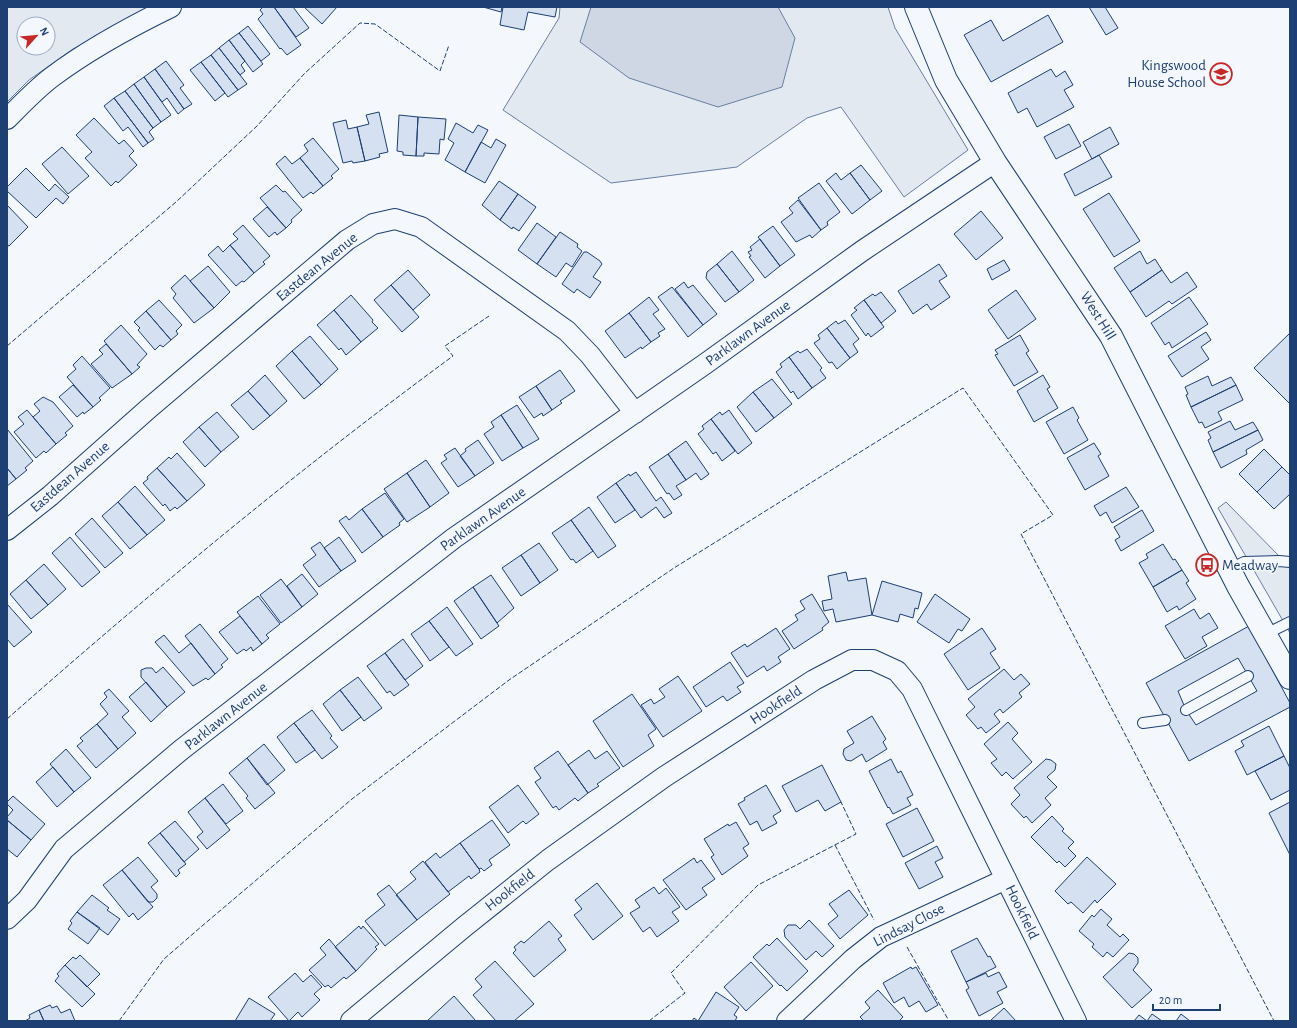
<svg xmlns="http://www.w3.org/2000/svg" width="1297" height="1028" viewBox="0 0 1297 1028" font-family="'Alegreya Sans',sans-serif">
<rect width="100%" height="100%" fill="#f4f7fb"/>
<path fill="#e3e9f0" stroke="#687fa3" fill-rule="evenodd" d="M7,7H150L73,49L29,80L7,102ZM24,24H48V48H24Z
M560,7H888L895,28L968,150L904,197L841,107L807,118L737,167L611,183L503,110L559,18Z
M1226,502L1282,559L1290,565V633L1218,508Z"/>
<path fill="#cfd7e4" stroke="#687fa3" d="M591,7H778L795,38L782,87L718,107L629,78L580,42Z"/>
<path fill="#d5e0f0" stroke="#1d3f73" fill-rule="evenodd" d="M263,7H274L301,45L287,55L281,48L280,49L258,19L263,14L260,10Z
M274,7H293L309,28L296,37Z
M304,7H337L322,24Z
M483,7H502L501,12Z
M503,7H557L555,17L528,12L524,30L500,25Z
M1089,7H1105L1118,28L1106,35Z
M1048,15L1063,42L991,82L964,35L991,20L1003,41Z
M248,26L270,54L261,61L239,33Z
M239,33L263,64L253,72L229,40Z
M229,40L245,61L241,65L245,71L240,75L219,48Z
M219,48L247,84L238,90L211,55Z
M211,55L238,90L228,97L201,62Z
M166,61L184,85L180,88L192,104L184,109L155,69Z
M201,62L225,93L215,101L190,70Z
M155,69L184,109L178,114L167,98L162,102L144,77Z
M1051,69L1056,77L1065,71L1073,85L1064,90L1074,107L1037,127L1027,108L1018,113L1008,93Z
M144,77L171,115L161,122L134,84Z
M134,84L161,122L153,128L125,91Z
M125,91L153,128L149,132L154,139L148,143L114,98Z
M114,98L148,143L143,147L128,127L123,131L104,106Z
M379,112L388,152L379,154L380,157L365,161L357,127L369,124L366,115Z
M399,115L418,117L416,156L403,155V152L397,151Z
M418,117L446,119L444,140L440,139L439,154L424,153V156H416Z
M94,118L119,144L124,140L134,151L129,156L137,165L118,183L116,181L111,186L85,158L92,152L76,135Z
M346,120L348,129L357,127L365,161L353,163L352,161L343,163L333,123Z
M456,123L473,133L478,125L488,130L465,172L445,160L454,143L448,139Z
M1069,124L1081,146L1056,159L1044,137Z
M1110,127L1119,144L1092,159L1083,142Z
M313,138L339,169L331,176L333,178L323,186L300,158L308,151L304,145Z
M496,139L506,145L485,183L465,172L481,142L491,148Z
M62,147L89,176L68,194L42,164Z
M1099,155L1112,177L1075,196L1064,174Z
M285,156L292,164L300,158L323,186L313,194L311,192L303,198L276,164Z
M861,165L882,191L870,200L850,173Z
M26,168L49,191L55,184L69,197L63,204L56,198L36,218L7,191V187Z
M836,173L841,180L850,173L870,200L852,214L826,181Z
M499,181L518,194L500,220L482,205Z
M819,183L840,212L827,222L828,225L821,230L798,198Z
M276,185L283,192L285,191L302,210L291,220L292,222L286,228L260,198Z
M1109,193L1140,241L1114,257L1083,209Z
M518,194L536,207L519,231L513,227L512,229L500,220Z
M798,200L821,230L812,238L810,235L796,242L781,222L793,213L789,208Z
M7,205L28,227L9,246L7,245Z
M267,207L286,228L277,235L275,232L269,237L253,219Z
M981,211L1003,238L976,260L954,234Z
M537,223L556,237L537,264L518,250Z
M243,225L270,256L263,262L265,264L254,273L230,245L238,239L233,234Z
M773,226L795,255L780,266L758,237Z
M560,232L578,244L577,247L582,251L572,267L566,263L556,277L537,264Z
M760,239L780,266L765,278L749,257L751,256L748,252L752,250L750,247Z
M230,245L254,273L244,282L242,281L236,286L208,255L218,246L223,252Z
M732,251L754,280L739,292L717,264Z
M1140,251L1147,264L1155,259L1162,270L1130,292L1114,268Z
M584,252H587L600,261L602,264L593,277L601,282L590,298L577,289L574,293L562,284Z
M1004,260L1010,270L992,280L987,269Z
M717,264L739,292L725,302L706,278L707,272Z
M939,264L947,276L939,281L950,297L931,310L927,304L913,314L898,291Z
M208,266L230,292L214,308L190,281Z
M408,270L430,295L413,310L391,285Z
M1162,270L1171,283L1187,272L1197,287L1172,304L1169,301L1146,317L1130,292Z
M185,275L214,308L194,323L173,298L176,294L171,288Z
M684,282L688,288L693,285L717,314L703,325L675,289Z
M391,285L419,317L402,332L374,300Z
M672,287L703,325L688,337L658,297Z
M1016,290L1036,319L1008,339L988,310Z
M881,292L896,311L881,323L864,300L873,294L875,296Z
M351,295L373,320L372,322L378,328L361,342L334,310Z
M649,297L659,310L653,314L665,329L658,333L660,336L651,342L629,313Z
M1189,297L1208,324L1172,348L1169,342L1165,345L1151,323Z
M159,300L182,325L176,331L178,334L171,340L146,311Z
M864,300L884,327L871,337L868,333L866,336L851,315L857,310L854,308Z
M334,310L361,342L346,355L341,348L339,350L317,325Z
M146,311L171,340L163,347L160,345L155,350L138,330L140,328L134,322Z
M629,313L651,342L642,349L641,347L625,358L605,331Z
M845,320L859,339L853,344L858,352L850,358L827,328L836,321L838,324Z
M121,325L147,354L137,365L140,367L132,374L104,341Z
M827,328L850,358L837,369L832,362L829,363L814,343L820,339L818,335Z
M1206,332L1211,340L1201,347L1209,359L1182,377L1168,356Z
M1290,333V404L1254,368Z
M1020,335L1029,351L1026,353L1038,372L1014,386L995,355L998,354L995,350Z
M310,336L338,369L321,385L292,351Z
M106,344L132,374L112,388L91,364L103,354L99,350Z
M807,349L822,368L820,370L826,378L812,388L789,357L798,351L800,353Z
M292,351L321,385L304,399L276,366Z
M82,356L110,388L99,398L101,400L93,407L67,377L76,369L73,365Z
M789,357L812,388L798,399L793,391L791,393L776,372L782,367L780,364Z
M560,370L575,391L560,401L562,403L552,410L536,386Z
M265,375L287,401L270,416L248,391Z
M1043,375L1050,387L1047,389L1058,408L1034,422L1017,391Z
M1208,376L1212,386L1231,377L1236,385L1191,407L1186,395L1188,394L1185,387Z
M772,379L792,404L774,418L753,392Z
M73,385L93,407L84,414L83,412L77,417L59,397Z
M1236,385L1243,400L1218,412L1222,420L1205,428L1202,422L1199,423L1191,407Z
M536,386L552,410L543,416L542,413L534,418L519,397Z
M248,391L270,416L253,430L231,405Z
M753,392L774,418L756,432L737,407Z
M43,397L53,402L73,426L65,433L67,435L56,444L33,417L40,411L34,404Z
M517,405L539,439L523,448L501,415Z
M1073,407L1079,418L1077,420L1088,440L1064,454L1046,422Z
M27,410L56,444L46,453L44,451L36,458L14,432L24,424L18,417Z
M729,410L752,443L738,454L711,419L720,412L722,415Z
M217,412L239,437L221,452L199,427Z
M501,415L523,448L502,461L484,434L494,427L491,422Z
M711,419L735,451L722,461L716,452L713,454L698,434L704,429L702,426Z
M1230,421L1235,430L1253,422L1258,430L1213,452L1208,440L1211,438L1208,432Z
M199,427L221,452L205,467L183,442Z
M7,429L33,461L25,468L27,470L16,479L7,468Z
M1258,430L1263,440L1246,450L1247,454L1221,468L1213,452Z
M478,440L494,463L475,476L460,456L466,451L465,449Z
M686,441L709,474L701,480L696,473L686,480L668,454Z
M1094,443L1101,454L1098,456L1109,476L1085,490L1067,458Z
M455,448L475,476L458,487L441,463L447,459L444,455Z
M1264,449L1282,467L1257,492L1239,474Z
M177,453L205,485L187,501L157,468L169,457L171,459Z
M668,454L686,480L676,486L682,495L674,500L669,493L667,494L649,467Z
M426,460L449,493L430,507L407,473Z
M1282,467L1290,475V494L1274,509L1257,492Z
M7,468L16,479L7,486Z
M157,468L187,501L177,509L175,507L170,511L165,504L163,506L143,483L148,479L147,477Z
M636,472L656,501L661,497L672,513L664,518L656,507L641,518L616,483L629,474L630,476Z
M407,473L430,507L407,522L384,489Z
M616,483L635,510L615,523L597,497Z
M135,486L165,520L147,535L118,502Z
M1126,487L1139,507L1112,523L1106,512L1100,516L1094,506Z
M385,493L404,519L399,523L400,525L383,537L362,509Z
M118,502L147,535L130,549L102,516Z
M589,507L616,546L598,558L571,520Z
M362,509L383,537L362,553L339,521L346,516L349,520Z
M1142,510L1154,531L1121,551L1115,540L1120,537L1114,527Z
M92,518L123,553L105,568L75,534Z
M571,520L593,551L576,563L573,559L571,560L552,533Z
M70,537L100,572L82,587L52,553Z
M339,537L356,561L341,571L324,548Z
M320,542L341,571L319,587L303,565L316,555L311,548Z
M539,543L558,570L540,583L521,555Z
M1163,544L1173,560L1175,559L1182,570L1153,587L1139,563L1148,558L1146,554Z
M521,555L540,583L521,596L502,568Z
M44,564L66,589L48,605L26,580Z
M1182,570L1189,581L1186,583L1196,599L1179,610L1177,606L1167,612L1153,587Z
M846,572L848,581L866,578L872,615L836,622L833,609L824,611L822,601L832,599L828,576Z
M302,574L318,594L302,607L287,586Z
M491,575L514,608L497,623L473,587Z
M281,579L302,607L281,623L260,595Z
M26,580L48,605L31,619L10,594Z
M882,581L922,593L918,609L915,608L913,618L900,614L898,622L872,615Z
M473,587L499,626L481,639L454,601Z
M812,594L829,622L822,628L823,630L794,649L782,631L798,620L795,615L805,609L800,601Z
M935,594L970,619L962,631L958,629L949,643L917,622Z
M258,596L280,624L266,635L269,638L262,644L237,612Z
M7,604L32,632L14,647L7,639Z
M447,607L473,644L456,656L429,621Z
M1194,609L1200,619L1209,613L1218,628L1202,637L1207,646L1185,659L1165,626Z
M240,616L262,644L253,651L251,647L246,651L244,649L237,654L219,632Z
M429,621L449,647L430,661L411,634Z
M200,624L228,659L221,665L223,667L215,674L185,636Z
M1249,626L1290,703V707L1189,761L1146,683ZM1238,658L1257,691L1196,725L1186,710L1178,691Z
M776,628L790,649L778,657L781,662L767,671L764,666L747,677L731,653L745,644L747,647Z
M982,628L996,649L990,653L1000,668L968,690L944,654Z
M164,635L179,653L191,643L215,674L208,680L206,678L193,686L155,642Z
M403,639L423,666L405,680L385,653Z
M385,653L409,685L394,696L390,691L387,693L367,666Z
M730,662L744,683L737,687L741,692L727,701L723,696L706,707L693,687Z
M163,667L185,692L167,707L141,677V670L146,668H152L156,673Z
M1004,669L1014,680L1021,674L1030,684L1019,693L1022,697L1003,713L1000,709L994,714L1000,722L986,733L981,727L978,729L966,715L975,707L968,699Z
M678,676L702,711L663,737L641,705L651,699L654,704L665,697L659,689Z
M358,677L382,708L364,721L340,690Z
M146,682L167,707L151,722L129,697Z
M109,689L129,711L122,717L136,733L118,749L97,724L108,714L100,704L107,697L104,693Z
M340,690L361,717L342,731L323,704Z
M632,694L656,729L648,735L654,746L623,767L593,721Z
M312,710L332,736L330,738L338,747L322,759L294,723Z
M872,716L886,739L883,742L887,749L866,762L862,754L851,761L846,760L843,754L844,749L854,743L847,731Z
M1008,722L1018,733L1012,739L1032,762L1013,779L1006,772L1002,776L991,763L997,759L984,744Z
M294,723L315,750L296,763L277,737Z
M97,724L118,749L96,768L77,746L83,741L80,738Z
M1269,726L1284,756L1247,775L1235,751L1244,746L1241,741Z
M264,744L285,770L267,785L247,758Z
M66,749L91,778L74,792L50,764Z
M589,750L595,759L607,751L620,768L597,784L599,786L588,793L568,765Z
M558,751L588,793L578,801L575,798L559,810L556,806L553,808L535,782L541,778L534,768Z
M1284,756L1290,768V790L1271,800L1255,771Z
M247,758L275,793L255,809L246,798L248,796L229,773Z
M891,759L898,773L901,771L913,795L907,798L911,805L893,814L889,807L888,808L869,771Z
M1046,759L1051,760L1056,764L1055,770L1047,777L1057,787L1045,798L1051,805L1032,823L1026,816L1024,818L1011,804L1020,795L1014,788Z
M822,765L841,802L825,811L818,800L796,812L782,786Z
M53,767L74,792L57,807L36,782Z
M223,784L243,811L226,824L205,798Z
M518,785L539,814L526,824L523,821L508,833L489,807Z
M766,785L781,811L773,816L777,823L762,831L757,821L750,825L738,804L745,800L744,798Z
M13,796L45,824L31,840L7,820V817L13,810L7,804V802Z
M205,798L230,830L207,849L197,837L203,832L188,812Z
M1290,802V855L1269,813Z
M917,808L934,841L903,857L886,824Z
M1052,816L1064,829L1062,831L1074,842L1068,848L1076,856L1065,867L1059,861L1057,863L1031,837Z
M7,820L31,840L17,857L7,849Z
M492,820L510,845L489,860L492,865L484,871L481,868L479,869L460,843Z
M175,821L199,849L184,862L160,833Z
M736,822L749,844L743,848L748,856L722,875L711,857L714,855L704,839L728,824L729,826Z
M160,833L186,864L178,870L180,873L176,877L148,843Z
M460,843L479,869L480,872L471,879L469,876L448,892L425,862L436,853L440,858Z
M937,846L943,858L935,862L943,877L919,889L905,863Z
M138,857L158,881L151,887L157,894V898L153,902H148L122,870Z
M1087,857L1116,884L1097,903L1095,900L1083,913L1071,902L1068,904L1055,891Z
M694,858L697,863L701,860L715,879L702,888L707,895L686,910L663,880Z
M423,861L450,894L417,920L396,895L416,879L410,872Z
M122,870L153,907L138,920L133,913L129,917L103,885Z
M597,883L623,916L593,940L574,915L582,909L575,900Z
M389,885L417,920L385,946L365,921L385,905L377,894Z
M654,887L659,894L666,888L680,907L672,912L679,921L657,937L650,927L643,932L630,913L640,907L635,900Z
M849,890L868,915L840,939L828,924L838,916L829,904Z
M92,895L109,908L107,910L120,919L108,935L77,912Z
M1101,909L1112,919L1107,925L1120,937L1123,934L1129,940L1113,957L1107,952L1103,957L1092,947L1094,944L1079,931L1092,915L1094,917Z
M77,912L100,928L88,944L68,929L72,923L70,921Z
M809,920L834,946L822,957L816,951L806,960L785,937L784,930L788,925H796L800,929Z
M549,921L562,936L558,939L566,950L534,977L513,953L516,950L514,947L521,941L524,943Z
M359,926L361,929L363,926L379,944L375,947L377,949L356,971L335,947Z
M777,938L808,971L787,991L781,985L780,986L753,957L767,944L769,946Z
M977,938L988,957L990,956L996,967L966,982L951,951Z
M329,939L356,971L346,979L344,977L331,988L328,985L325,987L309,970L326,955L320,948Z
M1129,953L1134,954L1138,958V963L1133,970L1152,990L1132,1008L1103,977Z
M80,955L100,974L87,987L65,965L73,957L76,959Z
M495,961L534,1004L514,1021H496L473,995L482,987L475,979Z
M751,962L773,986L746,1011L724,987Z
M65,965L95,994L82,1007L55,981L59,976L57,974Z
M911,967L912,969L916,967L938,1005L926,1012L919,1001L909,1007L904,997L894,1003L883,983Z
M999,972L1007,987L997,992L1003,1003L979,1016L966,990L969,988L966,982L986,973L988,977Z
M295,973L303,982L311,975L322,987L314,994L320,1000L302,1017L298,1012L289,1021L268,997Z
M878,990L903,1017L899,1021H864L860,1017L870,1008L865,1002Z
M716,992L739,1007L734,1015L737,1017L735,1021H692L694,1018L698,1021Z
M454,996L476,1021H427Z
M249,998L275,1014L270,1021H235Z
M50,1005L52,1008L57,1006L61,1013L70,1009L75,1021H44L39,1010Z
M1004,1008L1016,1021H990Z
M39,1010L44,1021H25L30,1018L29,1015Z
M1152,1014L1162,1021H1134L1139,1015L1147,1021Z
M1181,1014L1190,1021H1176Z"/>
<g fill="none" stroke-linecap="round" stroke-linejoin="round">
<g stroke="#1d3f73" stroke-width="12">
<path id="lane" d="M1230,569L1244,562L1279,561L1290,562
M1266,634L1290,622
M1186,710L1248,676
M1143,723L1165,720"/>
</g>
<g stroke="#1d3f73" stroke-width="22">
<path id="street" d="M7,119C21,105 36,89 52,77C89,49 130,27 171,7
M7,530L50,496L148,409L347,240L373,224L395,219L421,227L567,331L590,355L635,413
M7,919L27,900L64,849L181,750L454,538L705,364L862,251L995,162
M351,1021L464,927L548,860L664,777L814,680L852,660H873L897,671L912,689L1076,1021
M787,1021L853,959L881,937L1006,879"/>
</g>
<g stroke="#1d3f73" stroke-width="24">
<path id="secondary" d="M916,7L946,80L995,162L1111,336L1238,586L1290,678"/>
</g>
<use href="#lane" stroke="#f4f7fb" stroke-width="10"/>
<use href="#street" stroke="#f4f7fb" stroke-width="20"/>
<use href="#secondary" stroke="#f4f7fb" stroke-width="22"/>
<path stroke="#1d3f73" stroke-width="1" stroke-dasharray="5 2" stroke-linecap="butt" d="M7,346L176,202L257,126L304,74L360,23L375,24L440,71L449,45
M7,719C151,592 299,469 453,356L445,346L489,316
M835,845L874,920
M907,947L949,1021
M119,1021L164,959L202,926L352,799L509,680L674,568L963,388L1053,515L1021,534L1274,1021
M649,1021L685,993L671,973L758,885L856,834L841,802"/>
</g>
<defs>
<g id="school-ring" transform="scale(1.15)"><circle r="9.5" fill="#f4f7fb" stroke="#c62828" stroke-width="1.5"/><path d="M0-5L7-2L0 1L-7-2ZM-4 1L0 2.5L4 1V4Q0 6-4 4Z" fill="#c62828"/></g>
<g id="bus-ring" transform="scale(1.15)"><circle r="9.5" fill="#f4f7fb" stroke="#c62828" stroke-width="1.5"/><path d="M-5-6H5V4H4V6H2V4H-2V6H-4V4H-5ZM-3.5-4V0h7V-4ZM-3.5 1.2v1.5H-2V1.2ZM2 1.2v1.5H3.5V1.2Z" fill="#c62828"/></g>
</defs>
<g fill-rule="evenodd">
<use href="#school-ring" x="1221" y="74"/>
<use href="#bus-ring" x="1207" y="565"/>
</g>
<g text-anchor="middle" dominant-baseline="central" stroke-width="3" stroke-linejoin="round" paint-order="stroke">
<g font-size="15" fill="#1d3f73" stroke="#f4f7fb" text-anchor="end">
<text x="1206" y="65">Kingswood<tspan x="1206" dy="17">House School</tspan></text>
<text x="1222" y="565" text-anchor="start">Meadway</text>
</g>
<g font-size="15" fill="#1d3f73" stroke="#f4f7fb">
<text transform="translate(317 267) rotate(-39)">Eastdean Avenue</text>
<text transform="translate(1098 316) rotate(58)">West Hill</text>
<text transform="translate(748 333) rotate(-36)">Parklawn Avenue</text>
<text transform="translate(70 477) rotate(-41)">Eastdean Avenue</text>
<text transform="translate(483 519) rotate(-35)">Parklawn Avenue</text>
<text transform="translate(776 705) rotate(-33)">Hookfield</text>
<text transform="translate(226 716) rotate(-38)">Parklawn Avenue</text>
<text transform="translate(510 890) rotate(-38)">Hookfield</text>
<text transform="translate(1022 912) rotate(64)">Hookfield</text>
<text transform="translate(909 925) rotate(-27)">Lindsay Close</text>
</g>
</g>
<rect width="1297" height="1028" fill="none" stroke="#1d3f73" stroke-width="16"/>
<g transform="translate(36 36) rotate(63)"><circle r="19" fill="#f4f7fb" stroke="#9eadc5"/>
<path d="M0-3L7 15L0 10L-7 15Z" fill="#c62828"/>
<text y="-6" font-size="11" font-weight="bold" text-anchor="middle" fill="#1d3f73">N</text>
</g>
<path d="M1153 1004v6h67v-6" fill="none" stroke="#1d3f73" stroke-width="2"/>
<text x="1159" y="1004" font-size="12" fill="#1d3f73" stroke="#f4f7fb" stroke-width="3" paint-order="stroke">20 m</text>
</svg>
